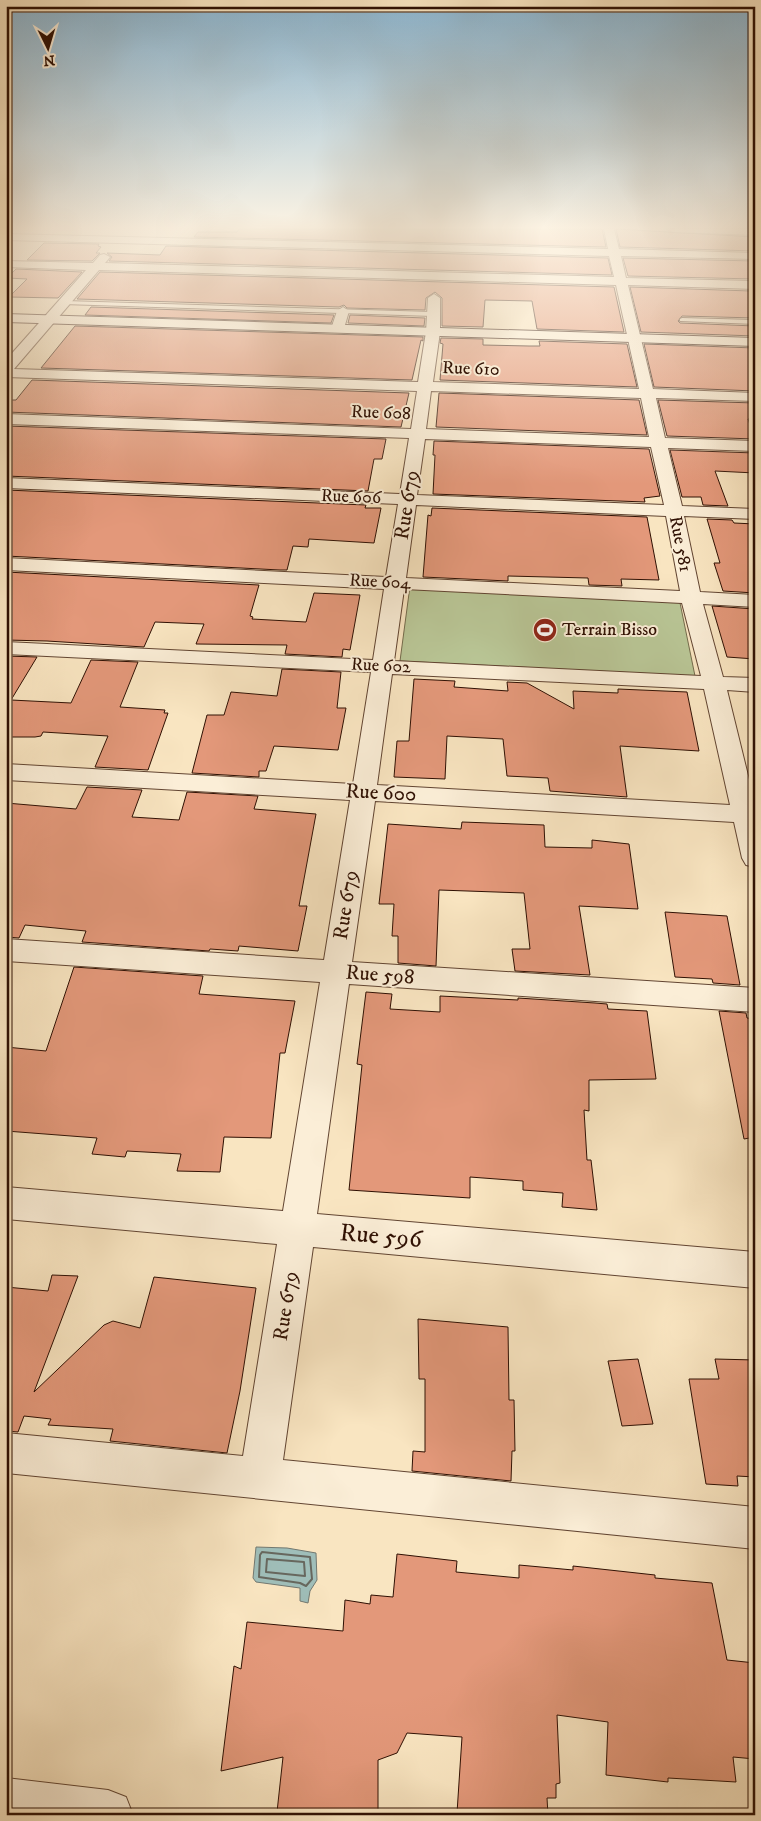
<svg xmlns="http://www.w3.org/2000/svg" width="761" height="1821" viewBox="0 0 761 1821" font-family="'IM FELL DW Pica',serif">
<rect width="100%" height="100%" fill="#f9e5c1"/>
<filter id="stains"><feTurbulence type="fractalNoise" baseFrequency=".004" numOctaves="4"/><feColorMatrix values="0 0 0 0 .2 0 0 0 0 .09 0 0 0 0 .02 0 0 0 .5 -.17"/></filter>
<radialGradient id="worn" r=".72"><stop offset=".6" stop-color="#630" stop-opacity="0"/><stop offset="1" stop-color="#630" stop-opacity=".3"/></radialGradient>
<path fill="#b9c696" stroke="#746b4c" d="M410,586L679,598L695,676L400,661Z"/>
<path fill="#9fbeb9" stroke="#727870" d="M256,1547L287,1548L316,1553L317,1580L310,1591L308,1603L300,1601V1588L256,1582L253,1578Z"/>
<g fill="none" stroke-linecap="round" stroke-linejoin="round">
<path stroke="#67675e" stroke-width="2" d="M262,1552L310,1557L312,1579L306,1586L300,1583L259,1577L260,1555Z
M267,1559L304,1562L305,1576L266,1572Z"/>
</g>
<path fill="#e3987a" stroke="#2f1003" d="M239,229H602L606,247L194,237L198,232H237Z
M616,229L755,237V251L620,247Z
M44,243L99,244L98,246L101,247L96,253H100L92,261L27,260Z
M166,246L608,258L612,275L109,261L112,257L107,253L160,255Z
M623,258L755,261V279L628,276Z
M16,269L82,272L58,298L9,297L27,279L7,278Z
M100,272L614,287L624,332L537,329L532,301L485,300L483,327L442,326V298L435,292L426,298L425,310L347,308L344,305L339,307L77,299Z
M630,287L751,291L755,298V318L682,316L678,321L680,323L755,326V336L641,332Z
M91,307L334,315L331,323L85,315Z
M350,315L425,318L424,326L348,323Z
M75,326L423,337V341L421,340L412,380L41,368Z
M441,338L483,339V345L529,346H540L539,341L627,344L637,387L440,380L443,344L440,343Z
M644,344L755,348V391L654,387Z
M32,380L409,393L401,427L6,412V400H16Z
M439,393L639,400L647,435L436,427Z
M658,400L755,403V419H748L755,439L667,436Z
M6,426L386,439L382,459H374L368,491L6,476Z
M434,441L649,449L660,496L644,498L645,502L433,494L435,455H433Z
M670,450L755,453V473L715,471L728,506L703,505L701,497H682Z
M6,490L366,505L365,508H381L374,543L309,539L308,547L293,546L287,570H280L6,556Z
M432,508L647,517L659,580L621,579L622,586L589,585L588,578L508,576V581L423,577L428,515L431,516Z
M707,519L732,520L734,523L755,524V593L723,591L714,563H720Z
M6,572L259,585L250,616L253,617L252,619L306,622L314,593L360,595L350,650L343,649L342,657L285,654L287,645L196,644L204,624L155,622L144,647L47,641L6,640Z
M712,606L755,609V659L727,657Z
M6,656L37,657L11,700L71,703L91,660L138,662L120,707L165,710L164,713H168L148,770L95,767L108,736L43,732L41,736L35,737H6Z
M282,669L341,672L337,708H346L338,750L274,746L266,771H259V777L192,773L207,715H224L231,692L277,696Z
M414,679L455,681L454,687L508,691L507,682L527,683L574,709L573,691L618,693V689L687,692L699,751L620,746L627,797L550,791L548,778L507,776L503,739L447,736L445,779L394,777L397,741H409Z
M87,787L142,790L132,817L179,820L187,792L258,796L254,809L316,814L299,906H307L298,951L239,946L238,951L210,949L209,951L82,942L86,931L25,925L19,938L6,937V803L76,809Z
M462,822L544,825L545,847L592,848V840L629,844L638,909L579,906L590,975L515,971L512,949H530L524,893L439,890L436,966L398,963V936H392L394,904H379L388,824L461,829Z
M665,912L727,916L740,985L713,983L712,979L675,977Z
M74,967L203,976L199,994L295,1001L285,1053H280L271,1138L224,1137L220,1172L177,1171L181,1154L127,1151L125,1157L92,1154L97,1138L6,1131V1047L46,1051Z
M366,992L392,994L390,1009L440,1012V996L518,1000V998L595,1003L607,1004L608,1009L647,1011L656,1079L589,1080V1111L584,1110L587,1160H591L597,1210L562,1207L563,1193L523,1190V1181L470,1177V1198L349,1190L362,1065L357,1064Z
M719,1011L746,1013L747,1018L755,1019V1137L744,1139Z
M52,1275L78,1276L34,1392L104,1325L113,1321L140,1328L154,1277L256,1288L240,1391L227,1453L110,1441L113,1429L48,1425L51,1419L24,1416L18,1432L6,1431V1287L48,1291Z
M418,1319L508,1327L509,1400H514L515,1451H512L511,1481L412,1471L413,1451L425,1452V1379H419Z
M638,1359L653,1424L622,1426L608,1361Z
M715,1359L755,1360V1477L737,1476L738,1486L706,1484L689,1379H719Z
M397,1554L457,1561L456,1572L519,1578V1565L573,1570V1566L655,1575V1578L712,1583L727,1660L755,1663V1759L733,1757L736,1782L668,1778V1782L606,1775L608,1722L557,1715L560,1783L556,1784V1798H547L548,1815L457,1813L462,1737L407,1733L397,1753L378,1760V1815H301L277,1812L283,1757L221,1771L234,1666L241,1669L247,1622L343,1631L345,1600L370,1604L371,1595L393,1597Z"/>
<g fill="none" stroke-linecap="round" stroke-linejoin="round">
<g stroke="#624532" stroke-width="2">
<path id="lane" d="M65,301L433,312L436,314L433,316L63,304L62,303Z
M682,318L755,320V324L680,321V319Z"/>
</g>
<g stroke="#624532" stroke-width="2">
<path id="street" d="M604,229H614L619,249L755,253V259L621,256L626,278L755,281V289L628,285L653,389L755,393V401L656,398L665,438L755,441V451L668,448L682,506L755,509V519L684,516L700,592L755,595V607L703,604L723,677L755,678V692L727,690L755,804V867L746,865L742,858L734,822L375,801L352,962L755,988V1012L349,984L317,1214L755,1252V1288L313,1247L283,1460L755,1507V1549L6,1473V1433L243,1456L277,1244L6,1219V1187L283,1211L320,982L6,961V939L324,960L350,800L6,780V764L353,784L371,672L6,654V642L373,660L384,589L6,570V558L386,577L398,504L6,488V478L400,494L409,438L6,424V414L411,429L417,391L6,377V360L86,270L6,267V261L93,263L100,255L104,254L110,257L105,263L614,277L609,256L6,240V234L608,249ZM99,270L616,285L639,389L433,382L440,332V298L434,294L428,298L426,332L418,382L14,369ZM431,391L641,398L649,437L426,429ZM425,439L651,447L664,505L417,495ZM416,505L666,516L680,591L406,578ZM404,589L682,603L701,676L394,661ZM392,674L704,689L730,805L377,785Z
M667,229H755V235L672,232Z
M343,307L349,311L343,332H333L331,329L337,311Z
M6,1778L108,1790L126,1797L133,1815H6Z"/>
</g>
<g stroke="#2f1003" stroke-width="2">
<path id="secondary" d="M6,314L755,338V346L6,322Z"/>
</g>
<use href="#lane" fill="#fbeed7" fill-rule="evenodd"/>
<use href="#street" fill="#fbeed7" fill-rule="evenodd"/>
<use href="#secondary" fill="#fbeed7" fill-rule="evenodd"/>
</g>
<linearGradient id="sky" x2="0" y2="1"><stop stop-color="#8bb8d5"/><stop offset="0.47" stop-color="#fcf3e3"/><stop offset="1" stop-color="#fcf3e3" stop-opacity="0"/></linearGradient>
<rect width="761" height="484" fill="url(#sky)"/>
<defs>
<g id="stadium-disc" transform="scale(1.25)"><circle r="9.5" fill="#8f2418" stroke="#fbeed7"/><path d="M0-5a6.5 5 0 1 0 0 10a6.5 5 0 1 0 0-10ZM-3.5-1.8h7v3.6h-7Z" fill="#fff"/></g>
</defs>
<g fill-rule="evenodd">
<use href="#stadium-disc" x="545" y="630"/>
</g>
<g text-anchor="middle" dominant-baseline="central" stroke-width="4" stroke-linejoin="round" paint-order="stroke">
<g font-size="18" fill="#2f1003" stroke="#fbeed7">
<text transform="translate(471 369) rotate(2)">Rue 610</text>
<text transform="translate(381 413) rotate(2)">Rue 608</text>
<text transform="translate(351 497) rotate(2)">Rue 606</text>
<text transform="translate(680 544) rotate(79)">Rue 581</text>
<text transform="translate(380 582) rotate(3)">Rue 604</text>
<text transform="translate(381 666) rotate(3)">Rue 602</text>
</g>
<g font-size="18" fill="#2f1003" stroke="#fbeed7" text-anchor="start">
<text x="562" y="630">Terrain Bisso</text>
</g>
<g font-size="21" fill="#2f1003" stroke="#fbeed7">
<text transform="translate(407 505) rotate(-81)">Rue 679</text>
<text transform="translate(381 793) rotate(3)">Rue 600</text>
<text transform="translate(346 905) rotate(-81)">Rue 679</text>
<text transform="translate(380 975) rotate(4)">Rue 598</text>
<text transform="translate(286 1306) rotate(-81)">Rue 679</text>
</g>
<g font-size="25" fill="#2f1003" stroke="#fbeed7">
<text transform="translate(381 1236) rotate(5)">Rue 596</text>
</g>
</g>
<rect width="761" height="1821" fill="none" stroke="#f9e5c1" stroke-width="25"/>
<rect x="8" y="8" width="746" height="1806" fill="none" stroke="#2f1003" stroke-width="2.5"/>
<rect x="12" y="12" width="736" height="1796" fill="none" stroke="#2f1003"/>
<g transform="translate(48 48) rotate(175)" stroke="#fbeed7" stroke-width="4" paint-order="stroke">
<path d="M0-4L9 19L0 12L-9 19Z" fill="#2f1003"/>
<text y="-8" font-size="14" font-weight="bold" text-anchor="middle" fill="#2f1003">N</text>
</g>
<rect width="100%" height="100%" filter="url(#stains)"/>
<rect width="100%" height="100%" fill="url(#worn)"/>
</svg>
